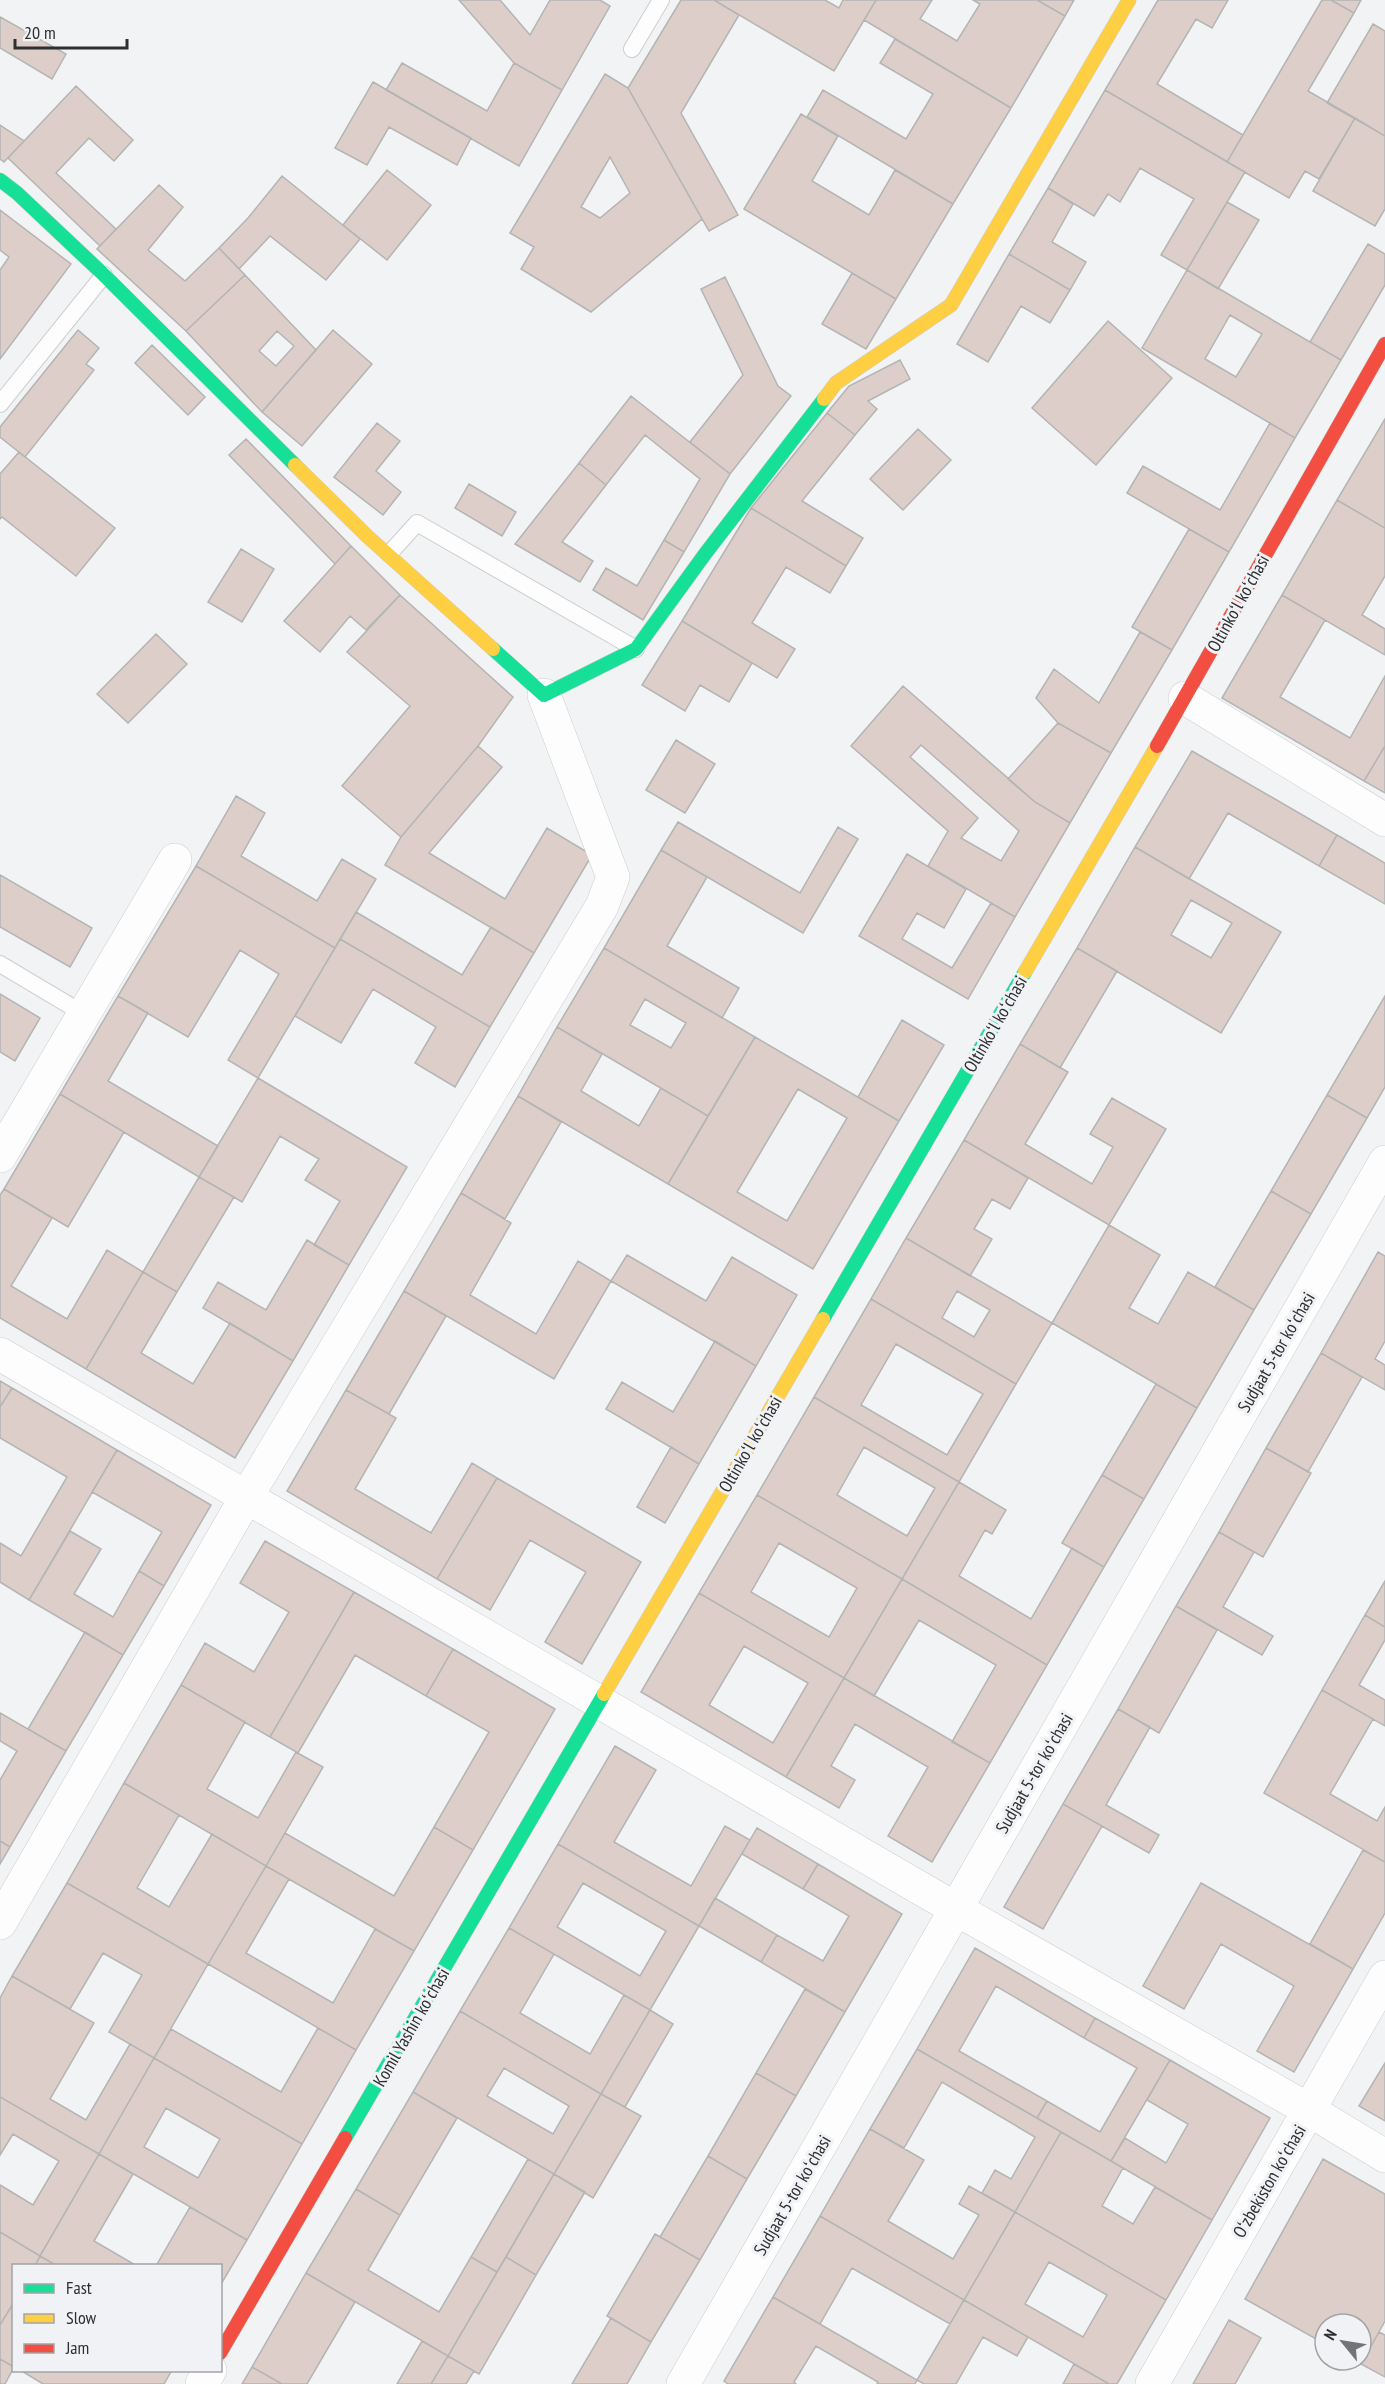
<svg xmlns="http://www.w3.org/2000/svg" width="1385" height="2384" viewBox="0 0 1385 2384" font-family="'PT Sans Narrow',sans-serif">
<rect width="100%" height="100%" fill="#f2f3f4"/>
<path fill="#ddcec9" stroke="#b4b4b4" stroke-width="1.5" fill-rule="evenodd" d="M459,0H500L530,35L550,0H600L610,6L562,90L514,63Z
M681,0H714L739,15L681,113L738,215L709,231L628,88Z
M714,0H825L839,8L843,0H876L834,71Z
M876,0H932L920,19L957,41L980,4L973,0H1037L1065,16L1011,108L864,20Z
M1037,0H1074L1065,16Z
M1158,0H1228L1212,28L1196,19L1157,84L1243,135L1227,162L1105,90Z
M1322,0H1331L1354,13L1308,91L1355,118L1319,179L1305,171L1289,198L1227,162Z
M1331,0H1361L1354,13Z
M0,17L66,54L52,79L0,48Z
M1373,24L1385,31V136L1327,103Z
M895,39L1011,108L953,204L807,117L823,90L906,139L933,94L880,63Z
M402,63L487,111L514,63L562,90L519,166L386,90Z
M605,74L628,88L702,219L591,312L521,269L534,247L510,233ZM610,157L630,193L600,218L581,207Z
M373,82L471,138L457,165L389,127L367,165L335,148Z
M76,86L133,140L114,161L89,138L56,173L116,229L100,246L8,158Z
M1105,90L1245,172L1187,270L1161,255L1194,199L1140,168L1120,202L1108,194L1094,216L1048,188Z
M801,114L838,136L812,181L869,215L895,170L953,204L896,299L744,209Z
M1355,118L1385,136V209L1375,226L1313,191Z
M0,125L24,141L4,162L0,159Z
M387,170L431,205L387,260L343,225Z
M282,176L360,239L326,280L270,236L239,269L219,248L248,218Z
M159,185L183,207L148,250L185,281L219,248L245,275L186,331L97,249Z
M1048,188L1073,204L1052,242L1086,262L1070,290L1009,254Z
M1227,202L1259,220L1218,289L1187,270Z
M0,210L71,264L0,359V270L9,257L0,250Z
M1368,244L1385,254V285L1341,360L1310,342Z
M1009,254L1070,290L1050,323L1021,306L988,362L957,344Z
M1187,270L1341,360L1295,438L1142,348ZM1230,315L1262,334L1236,377L1205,359Z
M852,273L896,299L866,349L822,324Z
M245,275L316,350L262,412L186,331ZM277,331L294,346L276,366L259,351Z
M725,277L778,386L791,396L730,474L690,442L743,375L701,289Z
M1108,321L1172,378L1096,465L1032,408Z
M78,330L99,348L86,364L94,370L25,457L0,437V427Z
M333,330L372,364L302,446L262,412Z
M152,345L205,397L188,415L135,363Z
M900,360L910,379L868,401L877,409L855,435L827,413L849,386Z
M631,396L730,474L684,552L664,540L700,479L645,435L606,485L579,463Z
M827,413L855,435L802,501L863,538L846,566L751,508Z
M1385,419V528L1337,500Z
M377,423L400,441L376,471L401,492L383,515L334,477Z
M1270,423L1295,438L1229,552L1127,493L1143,466L1220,510Z
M918,429L951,460L903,510L870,479Z
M246,439L351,546L335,564L229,455Z
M19,452L115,528L76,576L2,517L0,519V474Z
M579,463L606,485L562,542L593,561L580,582L515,544Z
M469,484L516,512L502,536L455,508Z
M1337,500L1385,528V576L1362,615L1385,629V655L1282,595Z
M751,508L846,566L830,593L786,567L752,623L795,649L777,678L682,621Z
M1189,529L1229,552L1172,650L1132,627Z
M664,540L684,552L643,620L593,590L606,568L637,586Z
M351,546L400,595L366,630L350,616L320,652L284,621Z
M241,549L274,569L242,622L208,602Z
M400,595L513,697L478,746L401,837L342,786L410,706L347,652Z
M1282,595L1325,620L1280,697L1350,738L1385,676V746L1364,781L1222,698Z
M682,621L752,663L729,702L700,685L685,711L642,685Z
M1140,632L1172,650L1111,753L1058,723L1036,698L1054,669L1099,703Z
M156,634L187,664L128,723L97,694Z
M903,686L1035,802L1070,823L1015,917L928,866L948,831L851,746ZM921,745L1019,831L1001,861L961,838L978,818L910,757Z
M1058,723L1111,753L1070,823L1035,802L1008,779Z
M676,740L715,764L685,813L646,790Z
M478,746L502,767L429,853L505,899L547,828L592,855L534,953L385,865L401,837Z
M1385,746V793L1364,781Z
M1192,751L1337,835L1319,866L1228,813L1189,879L1135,847Z
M236,796L265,813L241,856L317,901L342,859L376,879L335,948L196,866Z
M678,822L800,893L838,827L858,839L803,933L661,850Z
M1337,835L1385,863V904L1319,866Z
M1135,847L1281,932L1221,1033L1077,948ZM1191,900L1232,923L1211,958L1171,935Z
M661,850L707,877L667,946L739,988L722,1018L604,948Z
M907,854L966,889L944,928L917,913L902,939L952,968L991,903L1015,917L968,999L859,936Z
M196,866L335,948L258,1078L228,1060L279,974L240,950L188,1037L118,996Z
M0,875L92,928L70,967L0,927Z
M356,912L462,975L491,927L534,953L490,1027L340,939Z
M340,939L490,1027L455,1087L415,1063L436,1027L373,989L341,1043L295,1016Z
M604,948L755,1037L708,1116L557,1027ZM645,999L686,1023L671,1048L630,1025Z
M1077,948L1117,971L1060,1068L1020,1044Z
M0,994L40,1018L15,1061L0,1052Z
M118,996L148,1013L108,1081L218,1146L199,1177L60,1094Z
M1385,996V1087L1367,1118L1327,1095Z
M902,1020L944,1045L899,1121L858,1097Z
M557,1027L602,1054L581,1091L639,1126L661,1088L708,1116L668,1184L518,1096Z
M755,1037L899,1121L813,1269L668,1184ZM798,1089L847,1118L787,1221L737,1192Z
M1020,1044L1068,1072L1025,1144L1092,1184L1113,1147L1090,1134L1112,1098L1166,1129L1109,1225L964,1140Z
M258,1078L407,1167L349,1265L314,1245L340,1201L305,1180L319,1159L280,1136L242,1202L199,1177Z
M60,1094L124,1132L68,1227L4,1189Z
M1327,1095L1367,1118L1311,1214L1271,1191Z
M518,1096L561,1122L505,1219L461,1193Z
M964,1140L1028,1178L1010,1209L992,1199L974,1229L992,1239L970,1276L906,1238Z
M199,1177L234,1197L177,1292L143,1272Z
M4,1189L52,1218L11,1286L67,1319L107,1250L143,1272L86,1369L0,1318V1195Z
M1271,1191L1311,1214L1254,1310L1215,1287Z
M461,1193L511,1223L470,1295L536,1334L578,1261L611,1281L554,1379L404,1291Z
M1109,1225L1160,1255L1129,1308L1158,1324L1188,1272L1254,1310L1197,1408L1052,1323Z
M906,1238L1052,1323L1016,1384L871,1299ZM957,1291L990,1310L974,1337L942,1318Z
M307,1240L349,1265L293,1361L203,1308L218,1282L266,1310Z
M1378,1252L1385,1256V1341L1375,1359L1385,1365V1390L1321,1353Z
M627,1255L706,1301L732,1257L797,1295L756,1366L611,1281Z
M143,1272L177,1292L141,1353L193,1384L230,1323L293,1361L235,1458L86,1369Z
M404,1291L446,1316L389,1414L346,1390Z
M871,1299L1016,1384L959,1482L814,1397ZM896,1344L983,1394L947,1455L861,1405Z
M715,1341L756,1366L699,1464L606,1409L622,1382L673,1412Z
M1321,1353L1362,1377L1308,1472L1266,1448Z
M0,1381L12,1388L0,1407Z
M1156,1384L1197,1408L1144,1499L1102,1475Z
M12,1388L117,1450L29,1600L0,1582V1543L21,1556L67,1477L0,1438V1407Z
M346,1390L396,1418L355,1489L431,1533L472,1463L497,1478L437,1579L287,1491Z
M814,1397L959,1482L902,1579L757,1495ZM864,1447L935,1488L907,1536L837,1495Z
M671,1447L699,1464L665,1523L637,1507Z
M1266,1448L1311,1473L1263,1557L1219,1532Z
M117,1450L211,1505L164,1586L139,1571L162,1532L92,1492Z
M1102,1475L1144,1499L1104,1567L1062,1543Z
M497,1478L641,1562L582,1664L545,1642L586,1572L530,1540L490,1610L437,1579Z
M959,1482L1006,1510L992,1534L985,1530L959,1576L1031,1619L1072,1548L1104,1567L1047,1665L902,1579Z
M757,1495L902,1579L844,1678L699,1593ZM779,1543L857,1588L829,1637L751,1592Z
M70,1531L101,1549L74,1594L113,1617L139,1571L164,1586L123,1655L29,1600Z
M1219,1532L1254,1552L1223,1607L1273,1636L1262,1655L1176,1606Z
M265,1541L354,1592L270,1737L181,1685L205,1643L254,1672L289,1612L240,1583Z
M902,1579L1047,1665L990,1763L952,1742L996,1665L919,1620L874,1696L844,1678Z
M1385,1581V1627L1365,1615Z
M354,1592L453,1649L426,1696L355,1655L298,1753L270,1737Z
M699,1593L844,1678L786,1777L641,1692ZM744,1646L808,1683L773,1743L709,1705Z
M1176,1606L1217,1630L1159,1733L1118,1709Z
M1365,1615L1385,1627V1640L1359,1685L1385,1700V1726L1322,1690Z
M85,1632L123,1655L66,1751L28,1729Z
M453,1649L555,1709L473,1850L434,1827L489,1732L426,1696Z
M844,1678L990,1763L932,1862L888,1836L928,1767L855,1724L831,1766L855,1780L839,1808L786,1777Z
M181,1685L245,1722L207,1789L258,1818L296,1752L323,1767L266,1866L124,1783Z
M1322,1690L1373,1719L1330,1794L1377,1821L1385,1807V1862L1264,1793Z
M1118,1709L1150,1727L1106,1805L1159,1835L1149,1853L1063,1804Z
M0,1713L66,1751L10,1847L0,1841V1780L17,1751L0,1741Z
M615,1746L656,1770L614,1842L691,1886L725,1826L750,1840L699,1926L558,1844Z
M124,1783L179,1815L137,1888L169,1907L212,1834L266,1866L208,1964L67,1883Z
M1063,1804L1102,1826L1043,1929L1004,1907Z
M434,1827L473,1850L414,1951L266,1866L285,1833L394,1896Z
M757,1828L818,1864L803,1889L742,1854Z
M0,1841L10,1847L0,1864Z
M558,1844L699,1926L650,2010L509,1928ZM583,1883L666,1931L640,1976L557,1927Z
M1363,1850L1385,1862V1913L1353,1969L1310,1944Z
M818,1864L902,1914L845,2012L761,1962L777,1935L823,1961L849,1916L803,1889Z
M266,1866L289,1879L246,1953L333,2003L375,1929L414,1951L356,2050L208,1964Z
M67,1883L208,1964L154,2058L109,2032L142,1975L103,1953L70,2009L12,1976Z
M1201,1883L1353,1969L1294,2072L1257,2051L1294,1986L1221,1944L1184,2009L1143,1986Z
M715,1898L777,1935L761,1962L699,1926Z
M509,1928L554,1954L520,2013L590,2054L624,1995L650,2010L601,2094L460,2011Z
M975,1948L1095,2018L1084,2038L996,1986L959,2051L1047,2101L1037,2118L917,2049Z
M12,1976L94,2023L50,2099L86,2120L130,2044L154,2058L99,2154L0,2097V1998Z
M805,1989L845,2012L796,2096L756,2073Z
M650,2010L673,2024L625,2107L601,2094Z
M460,2011L601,2094L554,2174L413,2092ZM504,2068L569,2106L553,2134L487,2096Z
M1095,2018L1170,2060L1111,2161L1037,2118L1047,2101L1100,2132L1137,2068L1084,2038Z
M318,2028L356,2050L302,2144L154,2058L171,2029L281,2092Z
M917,2049L1061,2132L1015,2212L982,2193L995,2170L1011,2179L1035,2137L942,2082L904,2148L870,2129Z
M154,2058L302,2144L247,2240L99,2154ZM166,2108L220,2139L198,2178L144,2147Z
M1170,2060L1270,2118L1212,2220L1111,2161L1125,2138L1166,2163L1188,2124L1147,2100Z
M1385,2063V2121L1359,2106Z
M756,2073L796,2096L747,2179L708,2156Z
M413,2092L457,2118L400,2215L356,2189Z
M601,2094L641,2116L593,2198L554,2174Z
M0,2097L99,2154L40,2256L0,2232V2185L33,2205L59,2161L13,2134L0,2155Z
M870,2129L924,2160L888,2221L953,2259L979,2215L959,2204L969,2186L1015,2212L964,2300L820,2216Z
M1061,2132L1123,2168L1102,2206L1133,2224L1155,2187L1212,2220L1166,2300L1015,2212Z
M99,2154L133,2174L94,2241L137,2266H57L40,2256Z
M708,2156L747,2179L700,2260L660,2237Z
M528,2159L554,2174L497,2272L471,2257Z
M1323,2159L1385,2194V2321L1361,2364L1354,2360H1361V2324H1325V2344L1245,2299Z
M554,2174L585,2192L536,2275L506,2257Z
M356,2189L400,2215L368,2270L439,2312L471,2257L497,2272L448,2356L306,2273Z
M190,2207L247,2240L220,2286V2266H156Z
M1015,2212L1166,2300L1117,2384H1109L964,2300ZM1049,2262L1107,2295L1083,2337L1025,2304Z
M820,2216L964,2300L950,2324L852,2268L820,2324L773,2297Z
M0,2232L40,2256L35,2266H14V2302L0,2325Z
M655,2234L700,2260L651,2342L607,2316Z
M40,2256L57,2266H35Z
M506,2257L536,2275L479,2374L448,2356Z
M306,2273L355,2302L307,2384H282L252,2367Z
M773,2297L917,2380L915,2384H877L878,2382L816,2346L794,2382L796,2384H728L724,2381Z
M964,2300L1028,2337L1017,2356L983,2337L956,2384H924L917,2380Z
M14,2302V2367L0,2359V2325Z
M611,2318L651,2342L627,2384H572Z
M1229,2320L1261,2338L1235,2384H1193Z
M1379,2332L1385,2335V2377L1361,2364Z
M422,2341L448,2356L431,2384H397Z
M448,2356L474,2371L466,2384H431Z
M0,2359L14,2367L5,2384H0Z
M1074,2364L1109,2384H1063Z
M252,2367L282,2384H242Z
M20,2370H172L164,2384H43Z"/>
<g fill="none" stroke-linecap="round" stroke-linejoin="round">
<g stroke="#cdcecf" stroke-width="18">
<path id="lane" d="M632,49L661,0
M0,404L104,275
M389,554L417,523L636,649
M0,964L84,1014"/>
</g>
<g stroke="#cdcecf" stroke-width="34">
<path id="street" d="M1185,698L1385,820
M0,1156L175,860
M0,1354L956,1909L1309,2110L1385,2156
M0,1923L247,1496L602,906L613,877L544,695
M202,2384L210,2370
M683,2384L1385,1162
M1152,2384L1385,1977"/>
</g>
<g stroke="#cdcecf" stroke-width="15">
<path id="fast" d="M0,180L17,193L104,275L295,465
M493,649L544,695L636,649L705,554L824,399
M823,1319L1025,972
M345,2138L604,1694"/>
</g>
<g stroke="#cdcecf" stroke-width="15">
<path id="slow" d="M824,399L836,383L951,305L1129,0
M295,465L367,536L493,649
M1025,972L1157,746
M604,1694L823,1319"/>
</g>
<g stroke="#cdcecf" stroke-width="15">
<path id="jam" d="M1157,746L1385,344
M220,2353L345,2138"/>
</g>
<use href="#lane" stroke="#fdfdfd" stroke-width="16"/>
<use href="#street" stroke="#fdfdfd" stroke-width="33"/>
<use href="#fast" stroke="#16e098" stroke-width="14"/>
<use href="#slow" stroke="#ffcf43" stroke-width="14"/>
<use href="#jam" stroke="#f24e42" stroke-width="14"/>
</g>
<g text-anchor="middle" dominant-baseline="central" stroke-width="6" stroke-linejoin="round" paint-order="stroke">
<g font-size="18" fill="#2e2f30" stroke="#f1f2f5">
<text transform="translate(1238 603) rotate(-61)">Oltinkoʻl koʻchasi</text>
<text transform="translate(995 1024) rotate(-60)">Oltinkoʻl koʻchasi</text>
<text transform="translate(1276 1352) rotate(-60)">Sudjaat 5-tor koʻchasi</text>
<text transform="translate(750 1444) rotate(-60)">Oltinkoʻl koʻchasi</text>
<text transform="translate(1034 1773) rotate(-60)">Sudjaat 5-tor koʻchasi</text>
<text transform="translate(411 2027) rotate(-60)">Komil Yashin koʻchasi</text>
<text transform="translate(1269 2181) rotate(-60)">Oʻzbekiston koʻchasi</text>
<text transform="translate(792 2195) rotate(-60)">Sudjaat 5-tor koʻchasi</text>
</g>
</g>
<rect x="12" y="2264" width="210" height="108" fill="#f1f2f5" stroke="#a3a4a6" stroke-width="1.5"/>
<rect x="24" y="2284" width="30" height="9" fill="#16e098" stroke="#a3a4a6" stroke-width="1.5"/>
<text x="66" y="2294" font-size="18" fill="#2e2f30">Fast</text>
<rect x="24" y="2314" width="30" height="9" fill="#ffcf43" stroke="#a3a4a6" stroke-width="1.5"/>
<text x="66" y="2324" font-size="18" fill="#2e2f30">Slow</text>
<rect x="24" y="2344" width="30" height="9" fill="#f24e42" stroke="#a3a4a6" stroke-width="1.5"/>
<text x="66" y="2354" font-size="18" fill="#2e2f30">Jam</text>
<g transform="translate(1343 2342) rotate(300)"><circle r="28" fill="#f1f2f5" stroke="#a3a4a6" stroke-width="1.5"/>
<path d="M0-4.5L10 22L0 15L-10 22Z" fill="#737475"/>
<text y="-9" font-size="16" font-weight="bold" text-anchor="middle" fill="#2e2f30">N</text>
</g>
<path d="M15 39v9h112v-9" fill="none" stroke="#2e2f30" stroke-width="3"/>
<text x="24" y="39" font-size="18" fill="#2e2f30" stroke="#f1f2f5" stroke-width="4.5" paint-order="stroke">20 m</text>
</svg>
